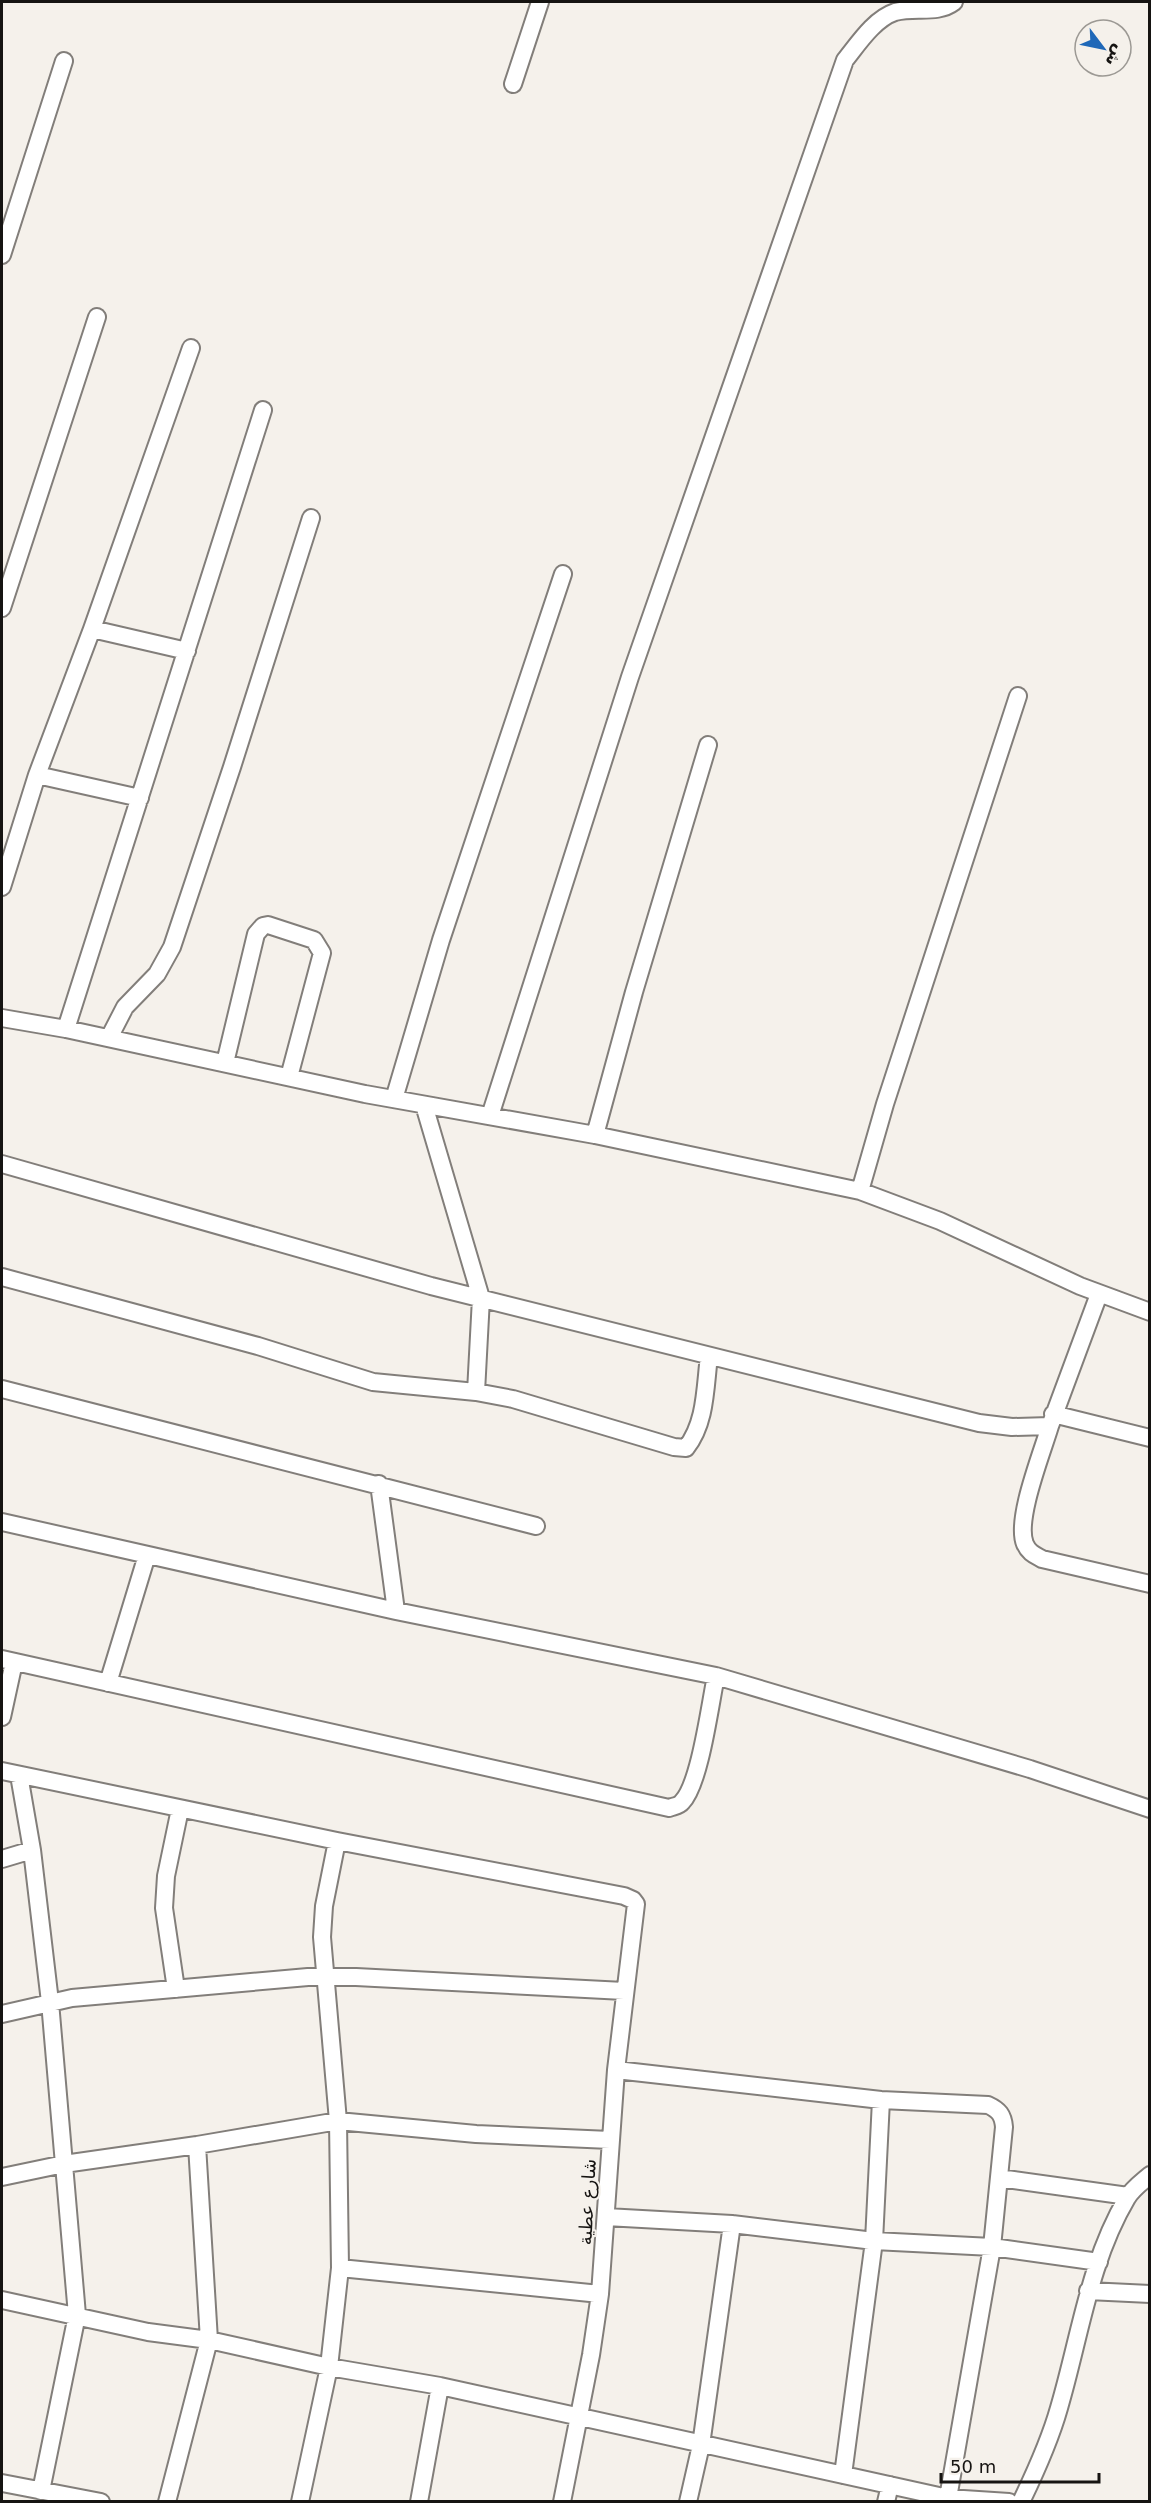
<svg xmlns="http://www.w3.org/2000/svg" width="1151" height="2503" viewBox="0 0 1151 2503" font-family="'DejaVu Sans','Noto Naskh Arabic',sans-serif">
<rect width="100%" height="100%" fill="#f5f1eb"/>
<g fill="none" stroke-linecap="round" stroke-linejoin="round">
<g stroke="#827e7a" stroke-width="20">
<path id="minor" d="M513,84L540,2
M2,255L64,61
M2,608L97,317
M92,629L187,651
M37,775L140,798
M2,887L37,775L92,629L191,348
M2,1018L66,1029L365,1094L595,1135L860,1191L940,1221L1080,1286L1150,1312
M66,1029L263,410
M109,1038L125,1007L157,974L172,947L232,767L311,518
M225,1063L256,934L263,926L268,925L314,940L322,953L289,1077
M394,1099L441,940L563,574
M424,1105L481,1298L476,1392
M490,1116L630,677L845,60C858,44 874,19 895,12C915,6 937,15 954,2
M595,1135L634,992L708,745
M2,1164L431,1286L979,1423L1012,1427L1050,1426L1099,1294
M860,1191L885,1104L1018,696
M2,1277L258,1346L373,1382L476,1392L513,1399L674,1447L686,1448C706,1423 705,1388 709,1356
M2,1389L536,1526
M1053,1414L1150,1438
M1050,1426C1042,1453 1015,1520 1025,1544C1029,1553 1035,1555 1042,1559L1150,1584
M379,1484L396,1611
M2,1522L396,1611L716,1676C710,1704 700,1784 682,1802C679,1806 674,1806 669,1808L2,1659
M716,1676L1030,1769L1150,1809
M108,1683L147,1555
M2,1717L14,1662
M2,1771L337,1841L624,1896L633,1900L636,1904L616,2070L600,2294L591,2355L562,2502
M19,1775L32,1850L50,2002L77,2315L41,2491
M2,1859L32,1850
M176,1989L164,1908L166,1876L180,1809
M2,2014L72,1998L308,1977H356L624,1991
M616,2070L881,2100L988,2105C999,2110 1003,2115 1004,2127L992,2247L948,2498
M2,2177L64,2164L197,2145L338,2121L476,2134L610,2140
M999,2178L1128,2196
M606,2217L732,2224L874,2241L881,2100
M340,2268L600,2294
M1088,2291L1150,2294
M2,2300L148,2332L209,2340L329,2367L440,2386L948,2498L1009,2502
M843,2475L874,2241L992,2247L1099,2262
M2,2483L101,2502
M167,2502L209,2340L197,2145
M300,2502L329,2367L340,2268L338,2121L322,1937L324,1906L337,1841
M419,2502L440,2386
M688,2502L701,2445L732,2224
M886,2502L890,2485
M1021,2502C1036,2471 1050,2440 1059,2408C1080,2337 1089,2262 1127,2198C1132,2189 1142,2182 1150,2175"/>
</g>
<use href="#minor" stroke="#fff" stroke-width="16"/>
</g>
<g text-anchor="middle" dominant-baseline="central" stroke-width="4.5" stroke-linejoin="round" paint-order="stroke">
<g font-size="18" fill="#161412" stroke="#f5f1eb">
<text transform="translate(587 2202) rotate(-87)">شارع عطية</text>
</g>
</g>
<rect width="1151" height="2503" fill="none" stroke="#161412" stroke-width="6"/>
<g transform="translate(1103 48) rotate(122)"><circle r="28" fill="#f5f1eb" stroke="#9c9994" stroke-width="1.5"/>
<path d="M0-4.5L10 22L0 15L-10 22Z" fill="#1f68b8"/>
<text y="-9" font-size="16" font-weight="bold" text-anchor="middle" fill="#161412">ش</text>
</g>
<path d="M941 2473v9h158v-9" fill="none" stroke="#161412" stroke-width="3"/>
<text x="950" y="2473" font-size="18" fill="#161412" stroke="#f5f1eb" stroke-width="4.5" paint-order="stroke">50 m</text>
</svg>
